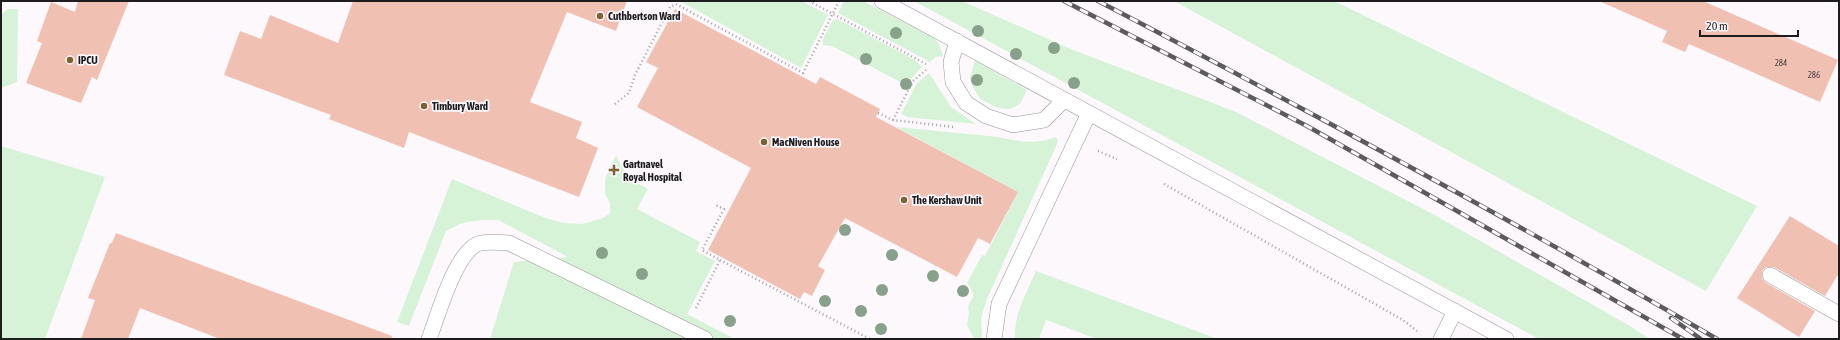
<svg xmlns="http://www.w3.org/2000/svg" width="1840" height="340" viewBox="0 0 1840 340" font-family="'Asap Condensed',sans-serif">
<rect width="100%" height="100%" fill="#fcf8fc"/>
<path fill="#d7f3d7" d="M680,1H802L828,15L801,68Z
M844,1H863L934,38L939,44L943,56L936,57L930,62L838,13Z
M914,1H962L1073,50L1234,111L1431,213L1630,326L1650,339H1539Z
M1174,1H1334L1757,206L1706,291Z
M8,9H18L17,82L1,88V15Z
M837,19L915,60L922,67L911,79L905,78L902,83L832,46L823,45V39L833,20Z
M975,60L1027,90L1020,104L1010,109L998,108L980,99L973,87L970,78Z
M929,73L951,107L976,124L907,117L901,114L917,83Z
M896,127C927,130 958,133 989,136C1017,139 1027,147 1056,137L1058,142L987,299L981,318L982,339H974L967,325L969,313L968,306L973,297L972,290L967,283L982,255L985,256L1018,192Z
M1,146L105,177L45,339H1Z
M616,155C624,175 629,178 648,189L637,209L700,242L696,251L715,261L687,314L735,339H490L514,262L568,257L498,220H482L462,223L446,231L409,326L397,322L452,179L543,217L563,223L583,224L603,218L610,213V203L605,194V180L609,169Z
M1036,271L1218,339H1097L1046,320L1039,339H1015C1013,316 1027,292 1036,271Z"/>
<path fill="#f0c0b3" d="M78,1H129L97,80L92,77L81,103L26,83L42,43L37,41L51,2L75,12Z
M353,1H627L616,31L567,12L530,102L582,122L576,138L598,148L579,197L409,132L404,148L329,119L331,115L224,75L240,31L261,39L270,15L338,43Z
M1599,1H1703L1838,60L1820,102L1689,44L1685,52L1662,42L1667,31Z
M675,9L816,84L820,77L880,109L876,117L1018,192L990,244L978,238L957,277L845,218L818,266L825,270L812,296L804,292L800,299L708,250L751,168L637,107L658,68L646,62Z
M1790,216L1839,246V273L1825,296L1774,267H1766L1762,271V279L1766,283L1815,311L1799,337L1737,298Z
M116,233L392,336L391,339H220L140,308L128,339H81L95,300L88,298L110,243H112Z"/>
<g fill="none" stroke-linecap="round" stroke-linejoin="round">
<g stroke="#979498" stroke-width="16">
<path id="service" d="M882,1L1506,339
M957,41L951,62L953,82L966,103L986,116L1013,125L1044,120L1064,100
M1770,275L1839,314
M429,339C438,316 456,248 481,243C490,241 501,243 509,243L705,339
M994,339L999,304L1089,113
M1441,339L1455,311"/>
</g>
<path stroke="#a3a0a3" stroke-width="2.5" stroke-dasharray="1 3" stroke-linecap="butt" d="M809,1L926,64
M615,104L629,93L635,75L670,7L676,4L803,73L839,1
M878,113L893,120L954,127
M893,120L913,81L926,70
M1098,151L1117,159
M1164,184L1403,320L1417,331
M720,260L870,339
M696,308L720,260L702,250L724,209L714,204"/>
<use href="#service" stroke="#fff" stroke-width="15"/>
<g stroke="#5d5a5d" stroke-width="4.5">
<path id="rail" d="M1064,1L1307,126L1683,339
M1098,1C1307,110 1514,221 1717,339
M1671,318L1701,339"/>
</g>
<use href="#rail" stroke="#fcf8fc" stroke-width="3" stroke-dasharray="9" stroke-linecap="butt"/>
</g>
<g fill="#88a18a">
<circle cx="978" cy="31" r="6"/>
<circle cx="896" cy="33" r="6"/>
<circle cx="1054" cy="48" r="6"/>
<circle cx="1016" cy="54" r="6"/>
<circle cx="866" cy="59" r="6"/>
<circle cx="977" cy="80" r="6"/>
<circle cx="1074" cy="83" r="6"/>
<circle cx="906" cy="84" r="6"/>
<circle cx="845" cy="230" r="6"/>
<circle cx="602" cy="253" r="6"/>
<circle cx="892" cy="255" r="6"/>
<circle cx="642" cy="274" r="6"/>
<circle cx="933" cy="276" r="6"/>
<circle cx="882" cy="290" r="6"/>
<circle cx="963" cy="291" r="6"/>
<circle cx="825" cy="301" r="6"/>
<circle cx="861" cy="311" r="6"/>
<circle cx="730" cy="321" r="6"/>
<circle cx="881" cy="329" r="6"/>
</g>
<g fill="#7d6234" stroke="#fcf8fc" stroke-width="1.5">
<circle cx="600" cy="16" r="4"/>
<circle cx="70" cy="60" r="4"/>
<circle cx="424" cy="106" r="4"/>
<circle cx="764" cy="142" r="4"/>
<path d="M612 164h4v4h4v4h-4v4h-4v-4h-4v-4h4z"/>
<circle cx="904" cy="200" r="4"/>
</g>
<g text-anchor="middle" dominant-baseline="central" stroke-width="3.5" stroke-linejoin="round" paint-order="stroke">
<g font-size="9" fill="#524543">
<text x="1781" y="63">284</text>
<text x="1814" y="75">286</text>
</g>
<g font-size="11" font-weight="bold" fill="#1e1c1e" stroke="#fcf8fc" text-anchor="start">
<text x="608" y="16">Cuthbertson Ward</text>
<text x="78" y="60">IPCU</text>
<text x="432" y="106">Timbury Ward</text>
<text x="772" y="142">MacNiven House</text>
<text x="623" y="164">Gartnavel<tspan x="623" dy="13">Royal Hospital</tspan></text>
<text x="912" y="200">The Kershaw Unit</text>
</g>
</g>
<rect width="1840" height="340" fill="none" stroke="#1e1c1e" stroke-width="4"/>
<path d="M1700 30v6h98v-6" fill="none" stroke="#1e1c1e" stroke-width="2"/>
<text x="1706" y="30" font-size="12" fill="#1e1c1e" stroke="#fcf8fc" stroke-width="3" paint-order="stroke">20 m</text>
</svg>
